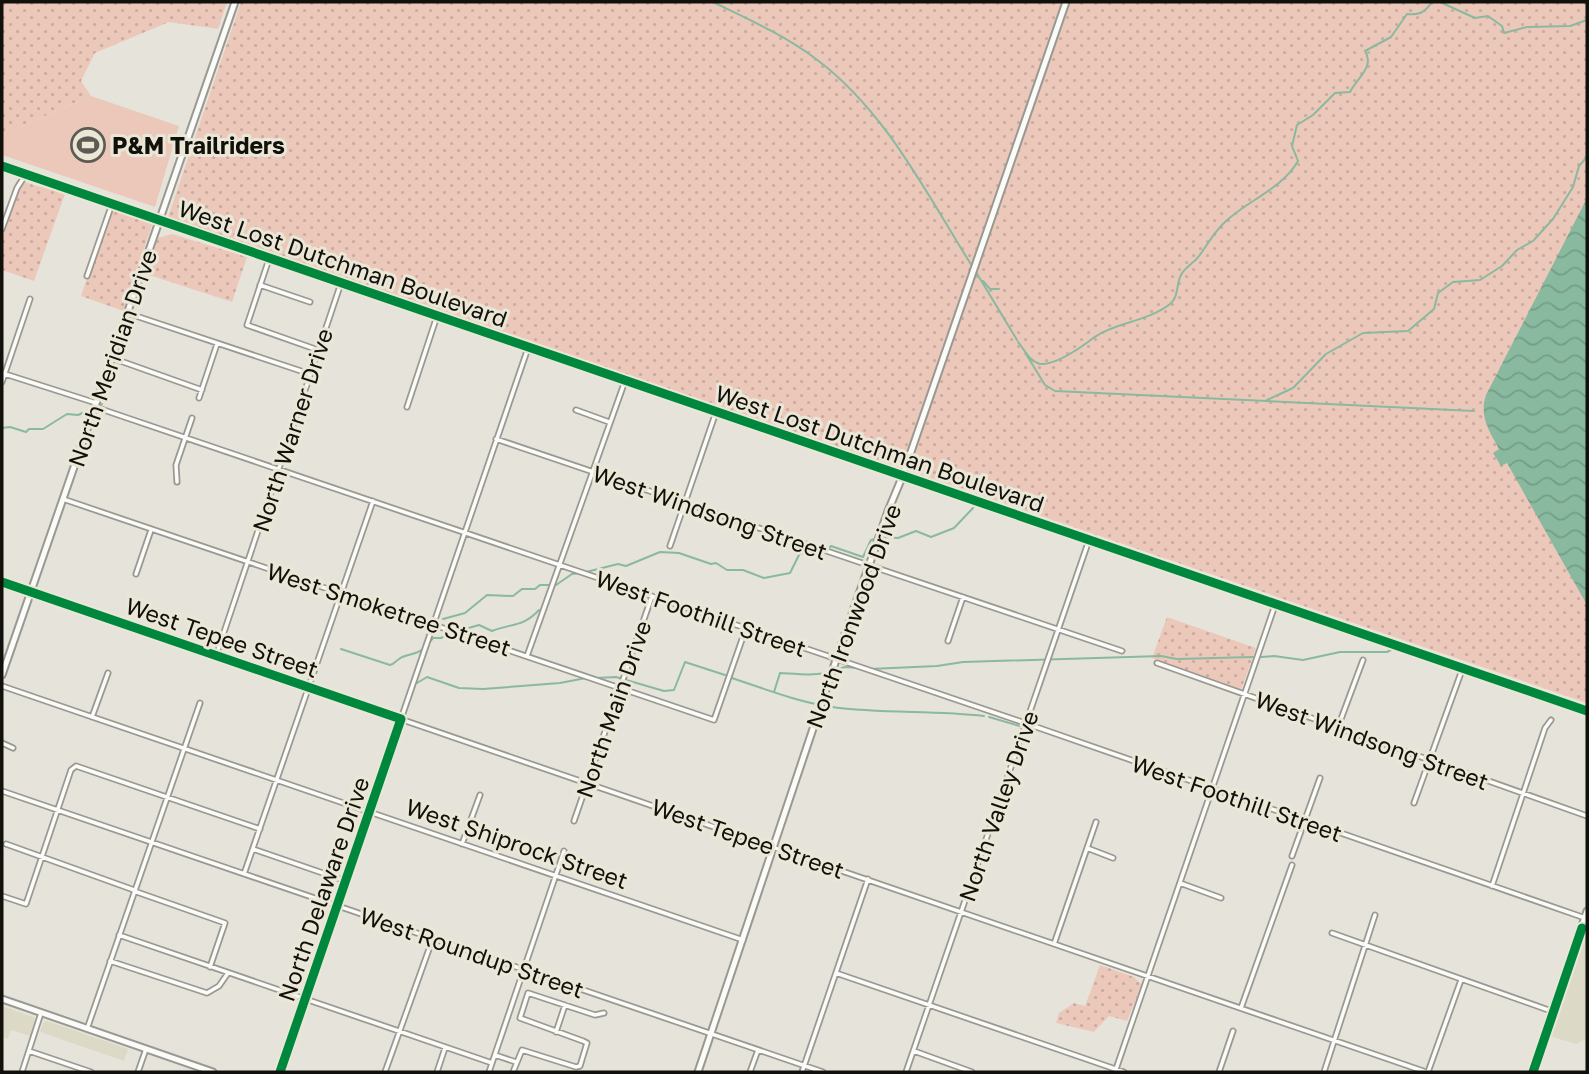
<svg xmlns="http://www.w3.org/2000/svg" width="1589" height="1074" viewBox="0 0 1589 1074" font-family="'Golos Text',sans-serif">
<defs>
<pattern id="grass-dots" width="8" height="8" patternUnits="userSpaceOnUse" patternTransform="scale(1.75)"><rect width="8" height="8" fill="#ecc8bb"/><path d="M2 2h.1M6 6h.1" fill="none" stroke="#c9ab9f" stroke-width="1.8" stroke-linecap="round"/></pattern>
<pattern id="water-waves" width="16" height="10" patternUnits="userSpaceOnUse" patternTransform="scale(1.75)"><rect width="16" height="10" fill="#89b99f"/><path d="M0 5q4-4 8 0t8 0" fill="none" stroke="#759e88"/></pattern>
</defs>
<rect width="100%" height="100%" fill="#e6e4da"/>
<path fill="#dcd9c7" d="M1587,929V1038L1576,1044L1550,1036Z
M2,1006L33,1017L35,1020L30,1036L11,1030L8,1039L2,1037Z
M47,1021L128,1049L124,1061L40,1032L43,1023Z"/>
<path fill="url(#grass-dots)" d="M2,2H227L218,29L169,22L95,53L81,81L91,96L2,135Z
M241,2H1587V703L168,217Z
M17,180L65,194L34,281L2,270V223Z
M111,208L153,222L123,311L81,296Z
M172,234L247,257L232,302L146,274L158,238Z
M1167,617L1256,648L1241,690L1152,658Z
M1100,965L1134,977L1142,985L1127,1021L1109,1016L1094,1032L1056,1023L1059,1013L1074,1003L1085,1006Z"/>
<path fill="#ecc8bb" d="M91,96L179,126L155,207L2,155V135Z"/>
<path fill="url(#water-waves)" d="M1587,198V605L1507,463L1501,466L1493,453L1499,449C1489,431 1479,416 1486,395Z"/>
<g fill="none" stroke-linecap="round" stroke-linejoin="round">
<path stroke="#89b99f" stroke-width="2" d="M713,2C748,19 784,35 816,59C886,111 926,193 972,266
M1440,2L1475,18L1488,16L1502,26L1504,33L1527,27L1570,26L1587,20
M976,272L1017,340
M983,281L990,289H999
M1018,342C1024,349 1030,362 1040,364C1056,365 1077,350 1088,342C1111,322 1146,323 1170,304C1179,297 1176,284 1181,275C1185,267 1194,263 1199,256C1208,244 1214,232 1225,222C1248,200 1282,189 1298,161L1292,146L1297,125L1313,115L1335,93L1350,92C1357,78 1375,67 1365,51L1391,37L1407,14C1420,15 1424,13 1432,2H1437
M1026,354L1045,385L1055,391L1474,411
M1267,400L1293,388L1326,354L1363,333L1408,331L1434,309L1438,293L1453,282L1480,280L1502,266L1517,250L1533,241L1553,219L1573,187L1579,166L1587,157
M100,405L102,404
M2,428L10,427L26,432L29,429H43L67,414L78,415L89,410
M885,537L898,538L916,531L931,537L954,528L973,508
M829,548L831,546L863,557L871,540L875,539
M586,572L618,564L626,566L660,552L679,553L711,564L716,563L727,570H743L764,578L790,573L800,553L820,554
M443,619L465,613L487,595L513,596L522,589H535L540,585H556L572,574L580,573
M458,631L479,625L492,631C513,623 523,627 539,610
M428,644L433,638H441L453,632
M341,649L390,665C394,664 396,661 399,659C407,653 416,656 424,648
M1261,657L1274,656L1303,660L1340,652H1387L1393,649
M870,669L937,666L963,662L1161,656L1177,659L1253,657
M836,670L845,667L858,668
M596,678L616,677L664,691L674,690L685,662L725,675
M732,678C765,689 798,702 832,707C883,714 934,710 984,716
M417,683L427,677L459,688L483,689L560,683L586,678
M774,692L780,673C798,674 813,676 830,672
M989,717L1020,726"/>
<g stroke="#9a9991" stroke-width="7">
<path id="street" d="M2,229L17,188L26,174
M269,259L247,325L318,350
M87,276L112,204
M260,285L310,302
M127,313L310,374
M112,358L202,390
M2,373L96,403
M2,382L30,299
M199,398L217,344
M95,407L1022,722L1585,918
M407,407L437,316
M576,410L609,422
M496,439L1122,651
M177,482L176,465L192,418
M63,499L714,720L746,628
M670,546L716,412
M136,574L151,530
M2,582L1426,1072
M948,641L963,597
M216,656L341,283
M527,656L625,381
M1157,663L1587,816
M2,686L743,940
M92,717L108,673
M401,719L528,348
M1338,727L1363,660
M2,743L13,748
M2,791L823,1072
M1414,803L1462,670
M574,821L652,596
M6,844L134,890
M462,844L480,795
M1087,848L1113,858
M253,849L346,881
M1292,856L1320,778
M244,874L373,501
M1180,883L1221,898
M1492,886L1545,728L1551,720
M134,891L225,923L210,967
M2,896L26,904L71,770L76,766L260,829
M1332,933L1554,1012
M119,935L492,1063
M1054,944L1096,822
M110,961L207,993L219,986L228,973
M836,973L1124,1072
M1241,1008L1292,865
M87,1029L200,703
M556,1032L565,1005
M29,1051L91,1072
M914,1051L972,1072
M495,1055L516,1062
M22,1072L41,1013
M138,1072L146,1049
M385,1072L433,938
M437,1072L445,1048
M489,1072L564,851
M513,1072L522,1050L576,1067L580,1066L587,1043L583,1041L520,1018L528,993L595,1015L604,1013
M750,1072L758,1050
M802,1072L868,879
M906,1072L1089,540
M1115,1072L1275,605
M1219,1072L1233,1031
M1324,1072L1375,915
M1428,1072L1461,980"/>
</g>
<g stroke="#9a9991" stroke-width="9">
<path id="secondary" d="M2,166L1587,711
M2,675L235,2
M2,999L213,1072
M280,1072L401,719
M698,1072L836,660L888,511L903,475L1066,2
M1533,1072L1587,911"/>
</g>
<use href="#street" stroke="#fbfbf9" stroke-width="3.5"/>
<use href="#secondary" stroke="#fbfbf9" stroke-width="5"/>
<g stroke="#eae7d6" stroke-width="13">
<path id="cycleway" d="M2,166L1587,711
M2,582L401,719L280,1072
M1533,1072L1582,928"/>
</g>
<use href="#cycleway" stroke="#00873e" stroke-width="9"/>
</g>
<defs>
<g id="stadium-ring" transform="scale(1.75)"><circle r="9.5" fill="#eae7d6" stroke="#5c5a53" stroke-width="1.5"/><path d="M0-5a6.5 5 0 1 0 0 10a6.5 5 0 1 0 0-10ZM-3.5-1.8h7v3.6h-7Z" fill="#5c5a53"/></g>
</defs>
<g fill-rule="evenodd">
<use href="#stadium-ring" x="88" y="145"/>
</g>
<g text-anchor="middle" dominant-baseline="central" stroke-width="6" stroke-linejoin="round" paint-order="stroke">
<g font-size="23" font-weight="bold" fill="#11100b" stroke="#eae7d6" text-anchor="start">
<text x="112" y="145">P&amp;M Trailriders</text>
</g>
<g font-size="23" fill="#11100b" stroke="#eae7d6">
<text transform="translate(343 263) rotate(19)">West Lost Dutchman Boulevard</text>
<text transform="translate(112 358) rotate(-71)">North Meridian Drive</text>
<text transform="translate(292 430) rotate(-72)">North Warner Drive</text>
<text transform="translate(880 448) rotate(19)">West Lost Dutchman Boulevard</text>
<text transform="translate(710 512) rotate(19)">West Windsong Street</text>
<text transform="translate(389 609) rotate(18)">West Smoketree Street</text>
<text transform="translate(701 613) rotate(19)">West Foothill Street</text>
<text transform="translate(853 616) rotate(-70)">North Ironwood Drive</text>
<text transform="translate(222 637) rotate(19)">West Tepee Street</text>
<text transform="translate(613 709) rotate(-71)">North Main Drive</text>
<text transform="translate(1372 740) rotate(20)">West Windsong Street</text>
<text transform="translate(1237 798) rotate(19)">West Foothill Street</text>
<text transform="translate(998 806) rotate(-71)">North Valley Drive</text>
<text transform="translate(748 838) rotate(19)">West Tepee Street</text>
<text transform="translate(517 843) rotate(19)">West Shiprock Street</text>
<text transform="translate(323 889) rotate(-71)">North Delaware Drive</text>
<text transform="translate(472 952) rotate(19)">West Roundup Street</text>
</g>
</g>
<rect width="1589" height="1074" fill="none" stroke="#11100b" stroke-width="7"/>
</svg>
